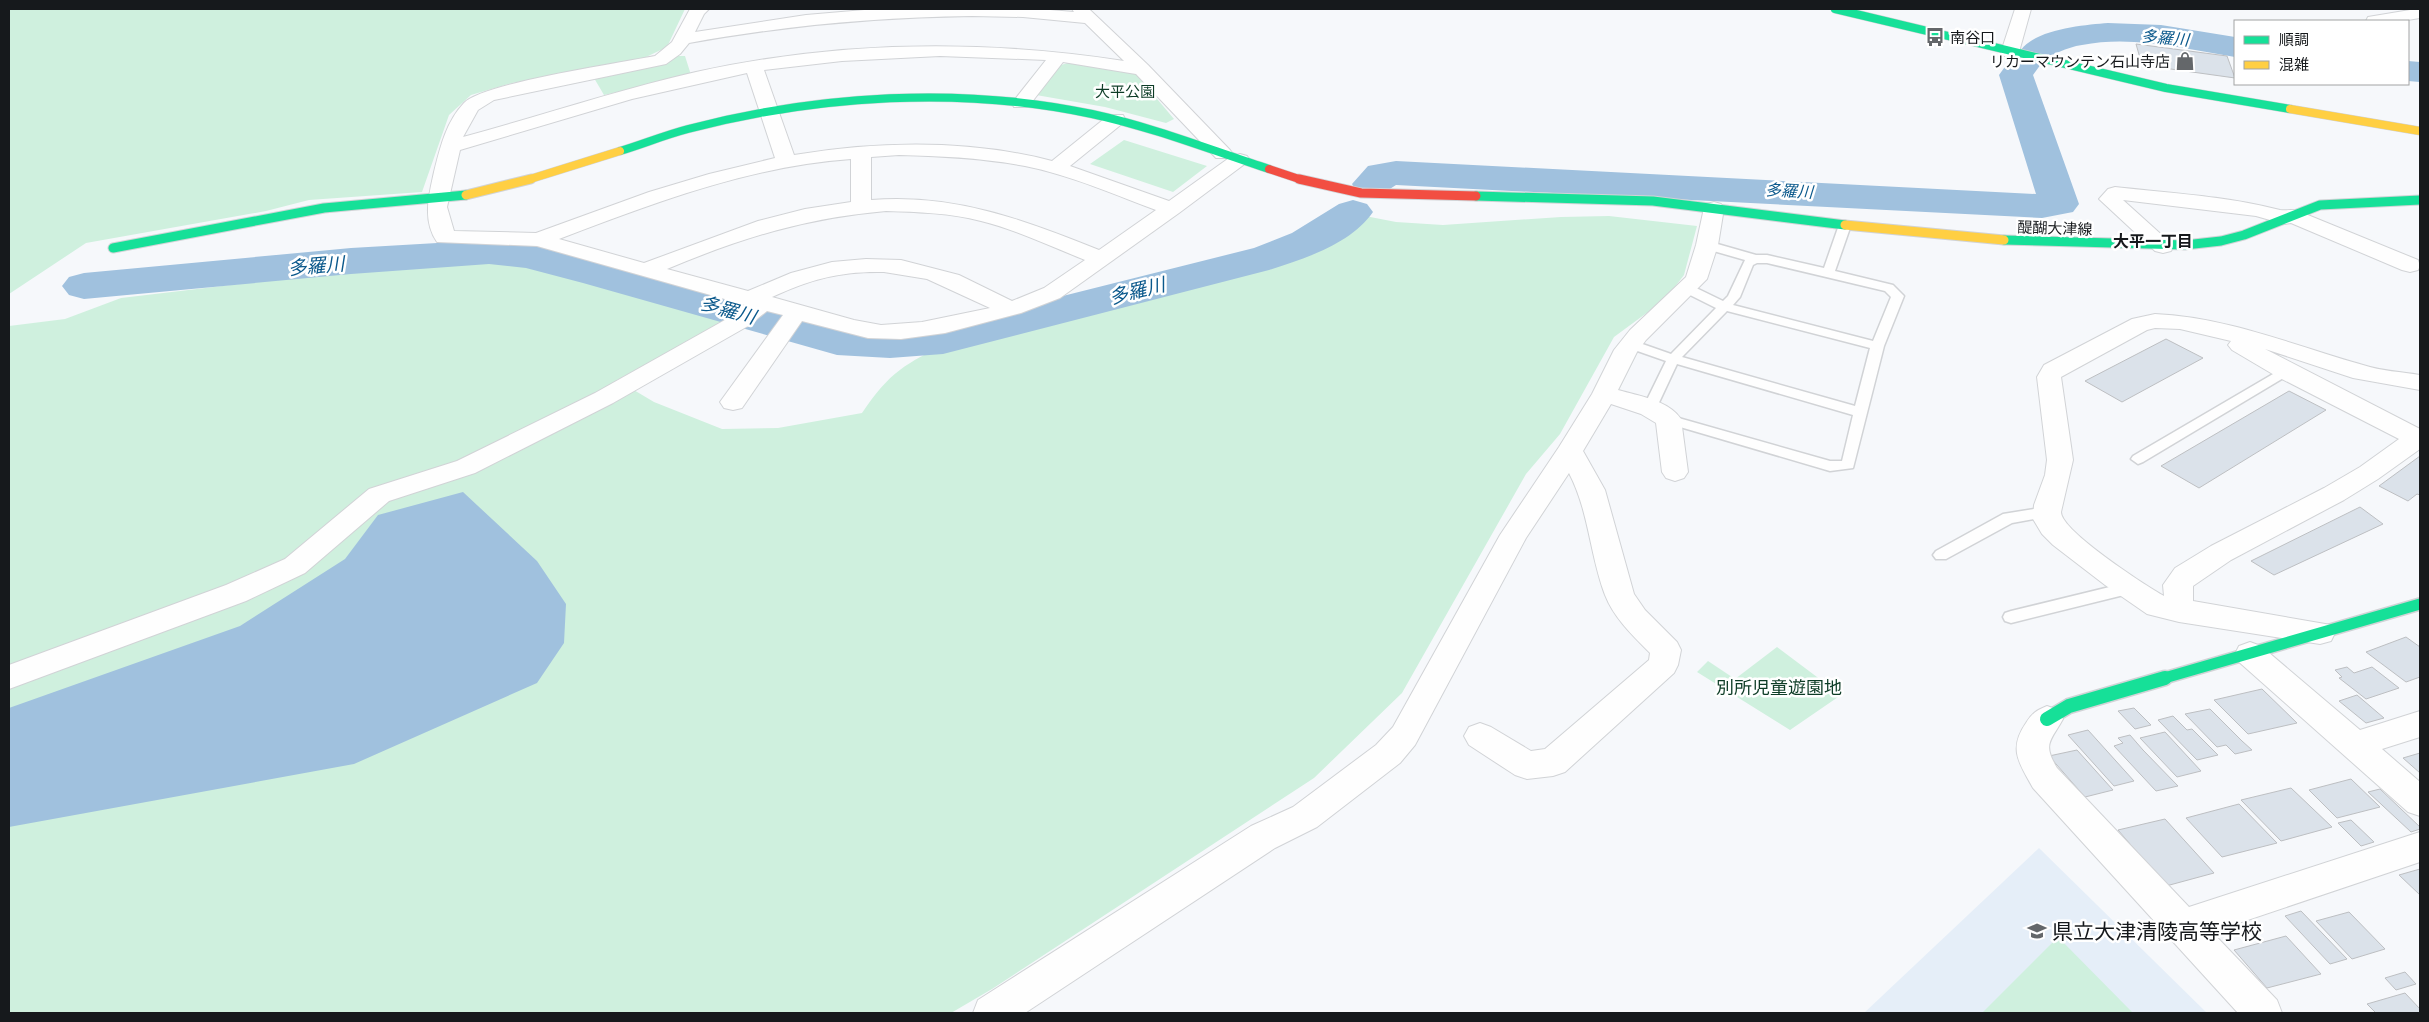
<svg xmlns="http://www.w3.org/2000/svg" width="2429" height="1022" viewBox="0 0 2429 1022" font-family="Poppins,'Noto Sans JP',sans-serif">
<rect width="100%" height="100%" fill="#f6f8fb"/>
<path fill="#e5eef8" d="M2039,848L2207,1013H1864Z"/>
<path fill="#cff0de" d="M9,9H685L667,47L644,58L512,83L471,95L449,115L422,192L309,200L266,211L86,243L9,294Z
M677,56H685L691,75L604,95L594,78Z
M1068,63L1136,74L1174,119L1166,123L1105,107L1036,95L1061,65Z
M1124,140L1207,166L1173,192L1090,164Z
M1360,215L1396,222L1443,225L1561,217L1609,216L1697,226L1684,275L1671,292L1648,312L1614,337L1560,434L1526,474L1402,693L1314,778L992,989L951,1013H9V326L65,319L121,298L465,257L519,261L730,319L617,380L654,402L722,429L778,428L862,413C890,372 905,363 950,343L1300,253Z
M1777,647L1841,695L1790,730L1697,672L1708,661L1735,679Z
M2058,937L2133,1013H1982Z"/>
<path fill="#a0c1de" d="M463,492L537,561L566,604L564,643L537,683L354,764L9,827V708L240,626L345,559L378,515Z"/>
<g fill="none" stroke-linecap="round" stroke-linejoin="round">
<path fill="#a0c1de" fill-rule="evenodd" d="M2108,23L2161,25L2235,37V57C2185,49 2133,35 2082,45C2066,47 2053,56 2038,60L2041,64L2033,75L2079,204L2073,212L2042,218L1396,185L1385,192L1371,196L1357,192L1352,184L1368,166L1396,161L2036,194L1999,75L2012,57L2024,54L2021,50C2036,29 2084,25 2108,23Z
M2408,61L2420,62V82L2408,81Z
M1353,200L1367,204L1373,212C1351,244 1304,259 1269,270L943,354L890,358L837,355L583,283L526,268L489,264L351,274L84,299L69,295L62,286L69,277L84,273L351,248L489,240L527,243L613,265L840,328C874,332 908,330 943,326L1254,248L1292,233L1339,204Z"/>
</g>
<path fill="#dbe2ea" stroke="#bdbfc2" d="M2136,44L2227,56L2235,78L2142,65Z
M2166,339L2203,358L2122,402L2085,381Z
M2289,391L2326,410L2199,488L2161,466Z
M2420,456V495L2417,494L2408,501L2379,486Z
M2360,507L2383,524L2274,575L2251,561Z
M2406,637L2420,647V677L2406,682L2366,652Z
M2347,667L2354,673L2372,667L2399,688L2366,699L2339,678L2342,677L2335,670Z
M2262,689L2297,723L2248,734L2214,700Z
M2357,695L2384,718L2366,723L2339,701Z
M2134,708L2151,725L2135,729L2118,711Z
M2210,709L2242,741L2252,750L2235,754L2226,745L2217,747L2185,714Z
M2173,716L2187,730L2192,729L2218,755L2197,760L2158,720Z
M2088,730L2134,781L2114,786L2068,735Z
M2165,732L2201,771L2177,777L2140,738Z
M2130,735L2143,750L2178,786L2156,791L2114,746L2123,743L2118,738Z
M2077,750L2113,790L2085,797L2049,756Z
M2420,753V773L2403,758Z
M2351,779L2380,807L2337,818L2309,790Z
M2291,788L2332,827L2281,841L2241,800Z
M2380,789L2420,827V829L2411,832L2368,792Z
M2239,804L2277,843L2222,857L2186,818Z
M2165,819L2214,873L2166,886L2118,830Z
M2351,820L2374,842L2361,846L2338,823Z
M2420,869V895L2399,875Z
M2301,911L2347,959L2330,964L2285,916Z
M2349,912L2385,949L2352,959L2316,921Z
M2286,936L2321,974L2267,988L2234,950Z
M2405,972L2416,984L2396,990L2385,978Z
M2405,993L2420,1009V1013H2376L2367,1004Z"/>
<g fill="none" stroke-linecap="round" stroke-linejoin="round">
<g stroke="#d1d3d6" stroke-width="3">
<path id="lane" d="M1845,222L1851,225L1835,271L1893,285L1904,296L1884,346L1853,468L1830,471L1663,422L1661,419L1668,415L1830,461H1842L1853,415L1677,364L1655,411H1645L1643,408L1666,361L1626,347L1624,344L1631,340L1671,354L1716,308L1682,291L1680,288L1682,285H1690L1723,301L1728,296L1745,260L1703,248L1701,245L1703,242L1707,241L1756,255H1767L1824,268L1839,225ZM1757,263H1767L1885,291L1891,297L1873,341L1733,305L1740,297L1753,265ZM1727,311L1870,348L1855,406L1682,357Z
M2285,367L2292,371L2290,374L2143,462L2138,464L2131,459L2133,456Z
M2046,507L2051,508L2054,512L2051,516L2012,523L1946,559H1936L1933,555L1936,551L2003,514Z
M2130,582L2136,584L2138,588L2136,592L2011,623L2005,621L2003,617L2005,613L2011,611Z"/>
</g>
<g stroke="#d1d3d6" stroke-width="2">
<path id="street" d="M690,9H709L704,14L695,32L806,15L876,9H1038L1074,12L1072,9H1089L1148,65L1230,150L1233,154L1230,158L1240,154L1247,156L1250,160L1179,213L1060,298L1021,313L945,333L901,339L868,338L802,321L742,408L733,410L724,408L720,402L783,315L767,311L748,326L613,403L475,473L389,501L305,573L246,601L9,689V665L226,585L285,559L369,489L457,461L595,393L732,316L746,305L537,246L437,242C422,220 429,195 434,172C440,148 446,122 464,103C483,83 620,63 655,56L672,42ZM972,16L1023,17L1085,23L1124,61C982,39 837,41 696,72C617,90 541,116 463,137L478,110L494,100L666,64L680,54L689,43C783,26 876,17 972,16ZM940,56L1046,60L1012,103L1014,107H1028L1063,62L1136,74L1216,158H1229L1169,201L1070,166L1123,123L1125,119L1123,115H1109L1052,161C967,139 880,141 794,155L764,70L842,61ZM747,73L775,158L709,174L649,192L536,233L454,231L447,207L460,150L632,99ZM899,155C941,156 983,158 1025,166C1070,175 1113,194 1156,210L1099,250C1025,220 953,193 871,200V157ZM851,159V202L805,209L758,221L644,263L559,239C653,203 751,166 851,159ZM886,211C918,212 950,213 981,221C1017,230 1050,246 1085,260L1044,288L1012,301L959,275L901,260L866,259L832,262L791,273L748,291L667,269C741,238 805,218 886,211ZM884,272L927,279L990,308L922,322L881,325L854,320L772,297C811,279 841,271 884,272Z
M2015,9H2031L2019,52L2016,56H2004L2001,52Z
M2416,9H2420V18L2401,21H2366L2368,17Z
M2115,187C2170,193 2226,196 2280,210C2286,211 2292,209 2298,211L2418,260L2420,266L2418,270L2410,272L2402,270L2291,223L2284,224L2256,216L2123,200L2174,246L2171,251L2163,253L2155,251L2099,199L2108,189Z
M1714,202L1721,204L1724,208L1718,245L1707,279L1646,340L1637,352L1618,390C1639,396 1668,400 1681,419L1688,472L1684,478L1675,481L1666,478L1662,472L1656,423L1641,414L1611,404L1583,451L1605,490L1634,594L1645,610L1677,642L1681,650L1678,665L1674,673L1565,772L1553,776L1527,779L1515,775L1469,745L1464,736L1469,727L1480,723L1491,727L1531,751L1545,749L1649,660L1650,653C1633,636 1614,618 1605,595C1590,556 1589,511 1569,473L1526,538L1415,745L1400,763L1317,827L1275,848L1025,1013H973L978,1000L1251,826L1293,807L1376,745L1393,727L1500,535L1559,447L1592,394L1614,350L1630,330L1686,277L1696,245L1704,208L1707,204Z
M2155,314C2227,317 2295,346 2363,365C2381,371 2402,372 2420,375V390L2353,378L2265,349L2420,429V449L2378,479L2344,500L2231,560L2193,586V601L2331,625L2335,633L2331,641L2320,644L2179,622L2147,614L2105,585L2053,545L2042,534L2033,519L2034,505L2045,475L2047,460L2037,377L2044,365L2132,319ZM2155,328L2180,329L2231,341L2228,345L2232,350L2276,376L2399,439L2360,467L2324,488L2211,546L2175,568L2163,585L2164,596C2145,585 2061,531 2061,512L2073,460L2061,377L2147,330Z
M2250,642L2261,646L2360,730L2420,711V737L2382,749L2420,782V816L2408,812L2239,662L2235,654L2239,646Z
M2047,706L2058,710L2063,719C2051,741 2042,743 2057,768L2189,907L2420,832V862L2212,932L2277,1000L2282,1013H2238L2033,788C2019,763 2008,749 2026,723C2032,713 2037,710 2047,706Z"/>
</g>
<g stroke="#d1d3d6" stroke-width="9">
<path id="fast-far3" d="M1835,9L2166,88L2290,109
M620,151C643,144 665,135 688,129C818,95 961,86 1092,114C1152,127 1211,150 1269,169"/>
</g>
<g stroke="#d1d3d6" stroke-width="11">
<path id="fast-far2" d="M1476,196L1653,201L1845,225
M2004,240L2185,245L2221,241L2244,235L2320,205L2420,200
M113,248L324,208L466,195"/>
</g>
<g stroke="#d1d3d6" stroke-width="14">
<path id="fast-far1" d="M2161,679L2420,604"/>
</g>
<g stroke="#d1d3d6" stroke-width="17">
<path id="fast" d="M2047,719L2069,706L2165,678"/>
</g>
<g stroke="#d1d3d6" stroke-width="9">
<path id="slow-far1" d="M2290,109L2420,131
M527,180L620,151"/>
</g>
<g stroke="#d1d3d6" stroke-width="11">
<path id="slow" d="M466,195L531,179
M1845,225L2004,240"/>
</g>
<g stroke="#d1d3d6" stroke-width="9">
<path id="jam-far1" d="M1269,169L1302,180"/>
</g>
<g stroke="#d1d3d6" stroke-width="11">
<path id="jam" d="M1299,179L1361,193L1476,196"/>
</g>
<use href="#lane" fill="#fefefe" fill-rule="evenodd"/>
<use href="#street" fill="#fefefe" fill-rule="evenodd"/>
<use href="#fast-far3" stroke="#16e098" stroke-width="8"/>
<use href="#fast-far2" stroke="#16e098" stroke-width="9"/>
<use href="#fast-far1" stroke="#16e098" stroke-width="11"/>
<use href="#fast" stroke="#16e098" stroke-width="14"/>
<use href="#slow-far1" stroke="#ffcf43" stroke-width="8"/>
<use href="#slow" stroke="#ffcf43" stroke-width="9"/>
<use href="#jam-far1" stroke="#f24e42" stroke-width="8"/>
<use href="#jam" stroke="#f24e42" stroke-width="9"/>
</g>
<defs>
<g id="bus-bare" transform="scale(1.5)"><path d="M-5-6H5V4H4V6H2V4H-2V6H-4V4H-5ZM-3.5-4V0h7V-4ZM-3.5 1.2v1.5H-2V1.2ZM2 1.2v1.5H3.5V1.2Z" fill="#64676a" stroke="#fff" stroke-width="2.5" paint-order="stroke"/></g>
<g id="shop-bare" transform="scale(1.5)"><path d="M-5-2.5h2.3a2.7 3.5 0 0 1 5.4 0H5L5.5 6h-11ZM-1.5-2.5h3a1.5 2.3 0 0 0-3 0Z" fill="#64676a" stroke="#fff" stroke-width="2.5" paint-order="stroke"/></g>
<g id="school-bare" transform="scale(1.5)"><path d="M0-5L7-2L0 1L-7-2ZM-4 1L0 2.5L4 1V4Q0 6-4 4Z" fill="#64676a" stroke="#fff" stroke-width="2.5" paint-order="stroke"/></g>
</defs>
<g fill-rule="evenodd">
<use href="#bus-bare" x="1935" y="37"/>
<use href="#shop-bare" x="2185" y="61"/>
<use href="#school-bare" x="2037" y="931"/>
</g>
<g text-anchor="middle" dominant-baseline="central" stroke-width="5" stroke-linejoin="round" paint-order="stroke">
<g font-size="15" fill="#16191c" stroke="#fff" text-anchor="start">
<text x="1950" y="37">南谷口</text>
<text x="2170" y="61" text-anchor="end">リカーマウンテン石山寺店</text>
</g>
<g font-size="15" fill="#0d3c26" stroke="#fff">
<text x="1125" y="91">大平公園</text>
</g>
<g font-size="15" fill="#16191c" stroke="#fff">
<text transform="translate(2055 228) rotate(2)">醍醐大津線</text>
</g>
<g font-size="16" font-style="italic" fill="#0b598c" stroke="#fff">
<text transform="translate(2165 38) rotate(5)">多羅川</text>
<text transform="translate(1789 191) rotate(3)">多羅川</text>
</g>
<g font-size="16" font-weight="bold" fill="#16191c" stroke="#fff">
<text x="2153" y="241">大平一丁目</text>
</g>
<g font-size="18" fill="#0d3c26" stroke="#fff">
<text x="1779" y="687">別所児童遊園地</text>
</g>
<g font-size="19" font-style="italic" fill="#0b598c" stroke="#fff">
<text transform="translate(316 266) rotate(-5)">多羅川</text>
<text transform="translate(1137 291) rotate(-14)">多羅川</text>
<text transform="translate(728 310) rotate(16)">多羅川</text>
</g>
<g font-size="21" fill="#16191c" stroke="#fff" text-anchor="start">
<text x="2052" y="931">県立大津清陵高等学校</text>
</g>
</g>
<rect width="2429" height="1022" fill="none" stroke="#16191c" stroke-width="20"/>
<rect x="2234" y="20" width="175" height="65" fill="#ffffff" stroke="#a2a3a4"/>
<rect x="2244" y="36" width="25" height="8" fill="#16e098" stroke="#a2a3a4"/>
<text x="2279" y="45" font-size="15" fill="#16191c">順調</text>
<rect x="2244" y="61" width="25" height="8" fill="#ffcf43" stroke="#a2a3a4"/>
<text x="2279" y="70" font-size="15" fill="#16191c">混雑</text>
</svg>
